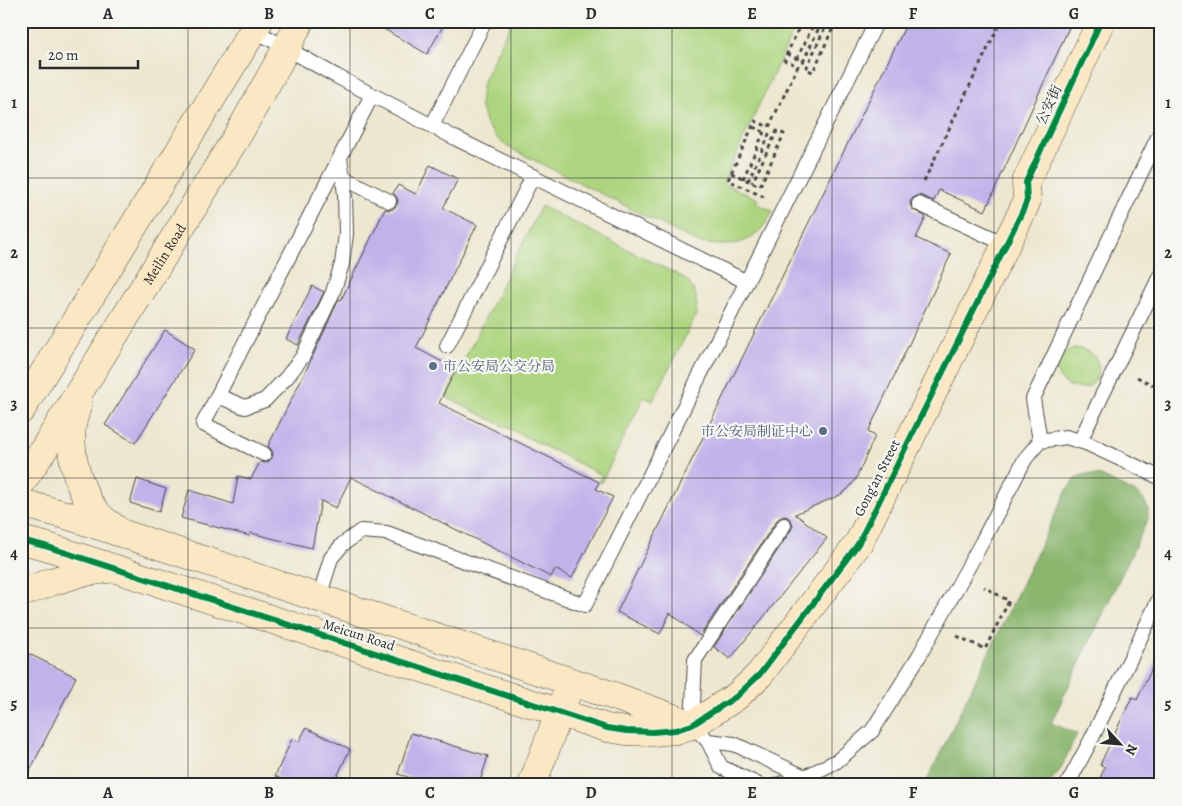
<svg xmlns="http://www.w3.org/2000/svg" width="1182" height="806" viewBox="0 0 1182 806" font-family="Alegreya,'Noto Serif SC',serif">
<rect width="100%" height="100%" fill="#f6f6f2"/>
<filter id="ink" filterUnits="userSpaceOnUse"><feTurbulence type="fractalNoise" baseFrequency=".02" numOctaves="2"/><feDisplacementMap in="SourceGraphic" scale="10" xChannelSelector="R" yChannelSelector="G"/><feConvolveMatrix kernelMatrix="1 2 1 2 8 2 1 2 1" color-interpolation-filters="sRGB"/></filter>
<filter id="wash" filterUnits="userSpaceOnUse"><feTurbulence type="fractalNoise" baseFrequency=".0096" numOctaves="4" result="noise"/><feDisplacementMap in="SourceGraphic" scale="20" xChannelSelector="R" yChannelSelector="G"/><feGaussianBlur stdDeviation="1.12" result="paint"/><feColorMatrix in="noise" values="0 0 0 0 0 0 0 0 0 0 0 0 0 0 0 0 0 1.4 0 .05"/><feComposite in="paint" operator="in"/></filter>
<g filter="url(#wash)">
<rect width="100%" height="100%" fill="#ede7cf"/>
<path fill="#add57f" stroke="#6c8055" d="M512,21H798L723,183L758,199L756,203L773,211C756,245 732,249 697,242L512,149L499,140L486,124L480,105L483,81Z
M541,206L684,278C696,290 698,299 696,315L653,401L644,397L601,483L599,482L602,475L446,397Z
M1074,348C1113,351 1101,397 1072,387C1068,386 1063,382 1060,378C1051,364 1061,353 1074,348Z"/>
<path fill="#8ab66e" stroke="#5a704c" d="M1086,474L1101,476L1138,494L1143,499L1148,508V519L1051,723L1077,734L1060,770L1047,785H925L1068,488L1077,477Z"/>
<g id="blocks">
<path fill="#c1b3ea" d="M370,21H446L427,54Z
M908,21H1072L985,211L939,190L934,201L919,195L914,197L911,200L910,204L912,209L926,217L916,238L951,254L868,432L875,436L856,479L848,489L840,495L795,514L827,538L730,659L714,647L791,530L793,526L792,522L788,517L784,516L781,517L777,520L700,636L670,613L660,634L617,612Z
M430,165L458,179L443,208L477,225L416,348L456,369L439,403L599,482L596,489L613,497L572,578L555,569L551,577L351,477L336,508L321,501L312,548L251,533L250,536L181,518L189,490L233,504L238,476L251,479L260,462L265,463L269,461L272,458L273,453L271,449L268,446L311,360L339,299L341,300L385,209L389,210L393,209L397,205L398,200L396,196L393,193L398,185L416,194Z
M312,286L324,292L298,345L286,339Z
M165,330L195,349L135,443L105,425Z
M137,479L166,489L159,512L130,503Z
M1161,649V785H1097L1105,767L1100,765L1132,697L1137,700Z
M21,650L76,677L23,785H21Z
M306,728L350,749L333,785H293L275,776L292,739L299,742Z
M411,733L488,756L479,785H434L398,774Z"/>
</g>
</g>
<g filter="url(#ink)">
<use href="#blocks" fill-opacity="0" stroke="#484744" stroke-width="1"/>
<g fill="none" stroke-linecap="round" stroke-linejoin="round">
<g stroke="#484744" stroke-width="16">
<path id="lane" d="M254,30L336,76L455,138L747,282
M432,126L485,21
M342,177L389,201
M919,204L1005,244
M447,346L533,176
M218,396L245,407L265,400L287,377L303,356L333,292L342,264L346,234L345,194L340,158
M1040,441L1033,399L1159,135L1161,136
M1080,441L1161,274
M264,454L203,424L372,95
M319,598L331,558L343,544L361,531L387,533L585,605L877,21
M708,741L734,744L805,777
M759,785L721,767L708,741L692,725L695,660L784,525
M776,785L805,777L837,761L872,731L919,656L982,542L1025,459L1040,441L1066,437L1086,443L1161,478
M1067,785L1091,740L1161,595"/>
</g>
<g stroke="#484744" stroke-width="29">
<g id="secondary">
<path d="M78,403C76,410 73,418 72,426C69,454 78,489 95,511C101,519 109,524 116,529"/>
<path d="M21,410L259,21"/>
<path id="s1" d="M21,483L44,449L239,133L286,49L300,21"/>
<path d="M21,503L69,516L319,598L617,697L692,725"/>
<path d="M21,540L45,546L607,728L626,731L653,732L676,730L692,725L737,696L760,674L858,544L1023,210L1027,200L1026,182L1101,21"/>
<path d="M21,593L51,582L80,573L109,569"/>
<path d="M532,785L566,695"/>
</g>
</g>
<path stroke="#484744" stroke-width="3" stroke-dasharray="4 4" stroke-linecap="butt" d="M828,21L806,69L813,72L836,21
M787,54L804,62
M797,59L815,21
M803,62L822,21
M753,127L770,135
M731,173C741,177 750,182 760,186L784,134L777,131L752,183
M743,179L764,132
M748,181L769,135
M924,181L1001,21
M764,197L728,180L755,121L769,127L798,66L784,60L802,21
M1137,377L1161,389
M957,636L985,649L1009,601L984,587"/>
<use href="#lane" stroke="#fff" stroke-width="14"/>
<use href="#secondary" stroke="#fae7c3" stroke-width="28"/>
<g stroke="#f6f6f2" stroke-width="9">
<path id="cycleway" d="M21,540L45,546L607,728L626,731L653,732L676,730L692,725L737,696L760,674L858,544L1023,210L1027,200L1026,182L1101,21"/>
</g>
<use href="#cycleway" stroke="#00873e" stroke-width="6"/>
</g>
</g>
<path fill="none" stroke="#2b2b2b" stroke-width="1" stroke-opacity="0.55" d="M188,21V785M350,21V785M511,21V785M672,21V785M832,21V785M994,21V785M21,178H1161M21,328H1161M21,478H1161M21,628H1161"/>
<g fill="#5c6f8a" stroke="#f6f6f2" stroke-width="2">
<circle cx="433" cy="366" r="5"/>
<circle cx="823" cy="431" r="5"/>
</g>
<g text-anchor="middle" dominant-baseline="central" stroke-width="4.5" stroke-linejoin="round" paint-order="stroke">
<g font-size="14" fill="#2b2b2b" stroke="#f6f6f2">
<text transform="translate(1049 105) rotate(-65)">公安街</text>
<text stroke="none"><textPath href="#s1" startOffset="270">Meilin Road</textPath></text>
<text transform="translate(877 478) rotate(-63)">Gong'an Street</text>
<text transform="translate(359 635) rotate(18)">Meicun Road</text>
</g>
<g font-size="14" fill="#4e5e75" stroke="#f6f6f2" text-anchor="start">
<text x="443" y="366">市公安局公交分局</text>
<text x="813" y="431" text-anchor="end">市公安局制证中心</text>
</g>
</g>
<rect width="1182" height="806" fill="none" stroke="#f6f6f2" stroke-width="55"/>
<g transform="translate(1120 744) rotate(116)" stroke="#f6f6f2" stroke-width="4" paint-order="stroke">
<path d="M0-4L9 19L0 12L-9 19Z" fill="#2b2b2b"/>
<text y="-8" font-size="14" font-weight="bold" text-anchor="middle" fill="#2b2b2b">N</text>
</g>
<path d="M40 60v8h98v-8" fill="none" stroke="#2b2b2b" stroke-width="2.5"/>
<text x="48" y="60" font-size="15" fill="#2b2b2b" stroke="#f6f6f2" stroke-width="4" paint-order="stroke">20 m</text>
<rect x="28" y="28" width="1126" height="750" fill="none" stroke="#2b2b2b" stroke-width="2"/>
<g font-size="16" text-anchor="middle" font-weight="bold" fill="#2b2b2b">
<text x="108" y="19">A</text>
<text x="269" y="19">B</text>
<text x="430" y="19">C</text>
<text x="591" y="19">D</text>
<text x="752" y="19">E</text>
<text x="913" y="19">F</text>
<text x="1074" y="19">G</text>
<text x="14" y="108">1</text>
<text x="1168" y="108">1</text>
<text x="14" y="258">2</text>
<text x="1168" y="258">2</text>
<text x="14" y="409">3</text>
<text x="1168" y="409">3</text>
<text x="14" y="559">4</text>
<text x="1168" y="559">4</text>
<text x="14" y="709">5</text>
<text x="1168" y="709">5</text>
<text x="108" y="798">A</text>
<text x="269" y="798">B</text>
<text x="430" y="798">C</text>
<text x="591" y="798">D</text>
<text x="752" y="798">E</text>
<text x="913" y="798">F</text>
<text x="1074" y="798">G</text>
</g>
</svg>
